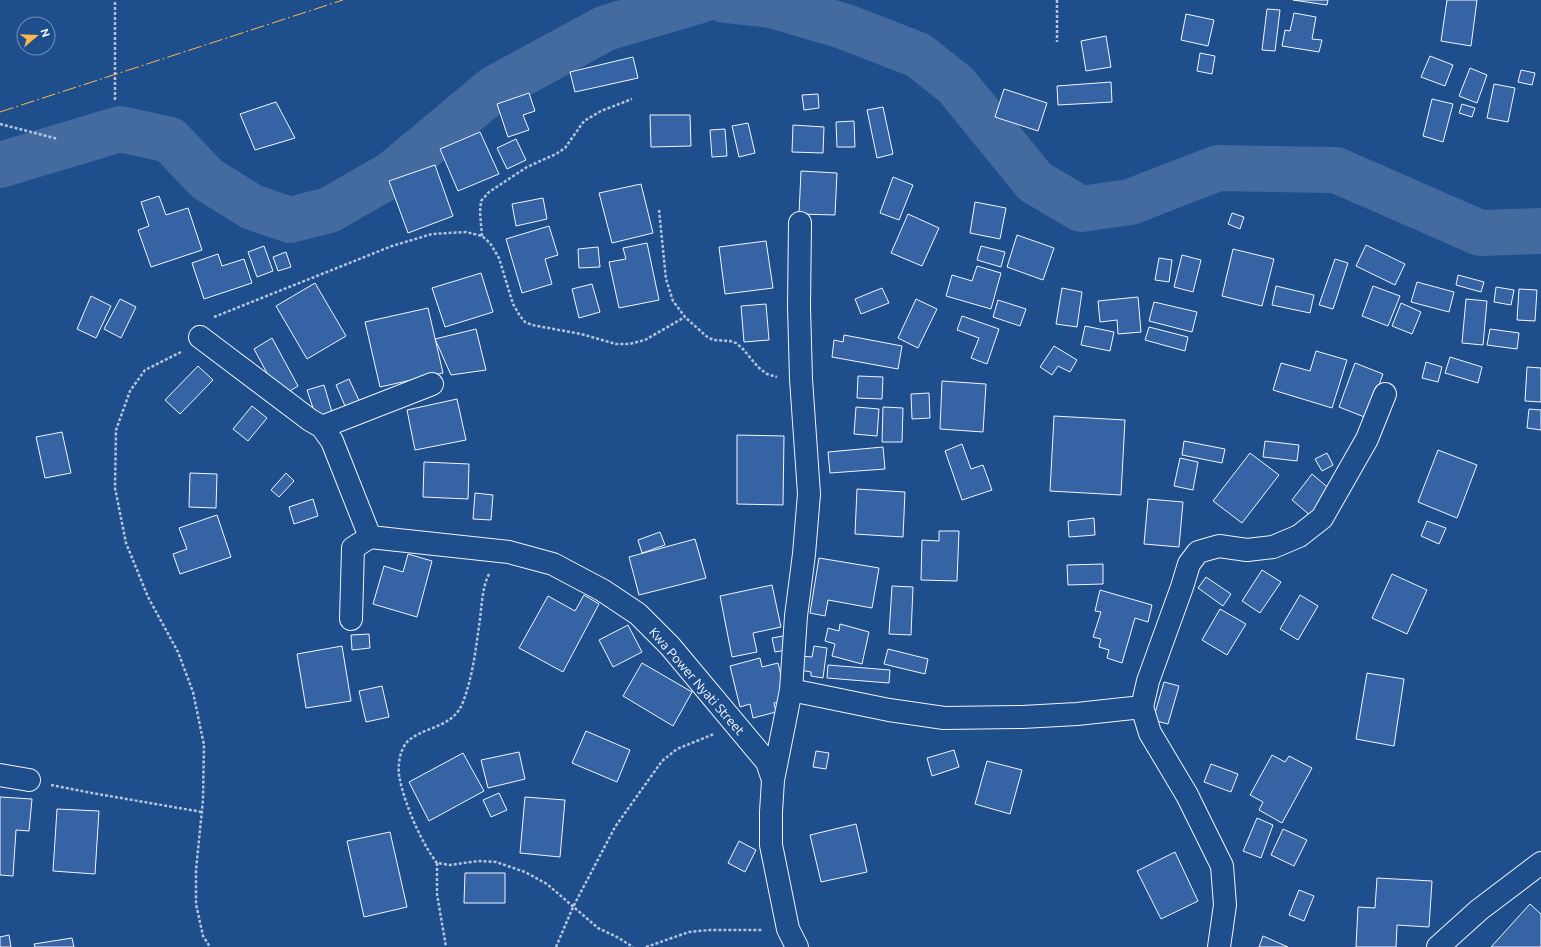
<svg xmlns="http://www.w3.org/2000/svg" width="1541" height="947" viewBox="0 0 1541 947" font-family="Ubuntu,sans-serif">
<rect width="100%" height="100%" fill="#1f4e8c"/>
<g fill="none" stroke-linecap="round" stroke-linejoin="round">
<path stroke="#446ba0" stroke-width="46" d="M725,0L771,5L843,26L918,55L956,85L1035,182L1081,209L1130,202L1218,168L1336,170L1480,233L1541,231
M0,165L120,129L170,140L207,179L252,207L290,220L329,210L392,174L495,88L606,28L701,0"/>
</g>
<path fill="#3563a3" stroke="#f2f6ff" d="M1293,0H1328L1327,5Z
M1447,0H1477L1471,46L1441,41Z
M1267,9L1280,10L1275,51L1262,50Z
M1294,13L1316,17L1312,39L1322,40L1319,52L1282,46L1285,30L1290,31Z
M1186,14L1214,20L1208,46L1181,40Z
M1106,36L1111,67L1086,71L1081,41Z
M1200,53L1215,56L1212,74L1197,71Z
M1430,56L1453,65L1445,86L1421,77Z
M633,57L638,78L575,92L570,72Z
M1470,68L1487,75L1477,103L1459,96Z
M1521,70L1535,73L1532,85L1518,82Z
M1111,82L1112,102L1058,105L1057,86Z
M1494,84L1515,88L1508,122L1487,118Z
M1004,89L1047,103L1038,131L995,117Z
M529,93L535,111L523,115L529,130L508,137L497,104Z
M818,94L819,108L804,110L802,95Z
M1432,99L1453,104L1443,142L1423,136Z
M276,102L295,138L255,150L240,114Z
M1462,104L1475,108L1472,117L1459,113Z
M883,107L893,154L877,158L867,110Z
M650,115H690L691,146L651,147Z
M854,121L855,147H837L836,122Z
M748,123L755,153L739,157L732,126Z
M793,125L824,127L823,153L792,152Z
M725,129L727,156L712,157L710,130Z
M480,132L499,174L458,191L440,149Z
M516,139L526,160L507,169L497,148Z
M435,165L453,216L408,233L389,181Z
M801,171L837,173L835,215L799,214Z
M893,177L913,185L899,220L880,213Z
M641,184L653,233L612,243L599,193Z
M159,196L166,215L188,208L202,250L151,267L138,230L149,226L141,202Z
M543,198L547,219L516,226L512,204Z
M975,202L1006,208L1000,239L970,233Z
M1232,213L1244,217L1240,229L1228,224Z
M908,214L939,228L922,266L891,253Z
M549,226L558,255L545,259L552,284L522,293L506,239Z
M1017,235L1054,248L1043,280L1007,267Z
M766,241L773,288L725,294L719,247Z
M647,243L659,300L619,308L609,262L626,259L623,248Z
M1366,245L1405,264L1395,285L1356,266Z
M264,246L273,271L257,277L248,252Z
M981,246L1005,252L1001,267L977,260Z
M598,247L600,267L579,268L578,249Z
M1233,249L1274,259L1262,306L1222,296Z
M286,252L291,267L278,271L273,257Z
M218,254L222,266L244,259L252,283L204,299L192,263Z
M1182,255L1201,260L1193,292L1174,287Z
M1159,258L1172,260L1169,282L1155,280Z
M1335,259L1348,263L1333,309L1319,305Z
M977,266L1001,273L991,309L946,296L952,275L972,281Z
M481,273L493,312L445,327L432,288Z
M1458,275L1484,282L1481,292L1456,285Z
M1417,282L1454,292L1449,312L1411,302Z
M315,283L346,336L307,359L276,306Z
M592,284L600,312L579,318L572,289Z
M1276,286L1314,295L1310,313L1272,305Z
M1373,286L1400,296L1388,326L1362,316Z
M1496,287L1514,290L1511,305L1494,302Z
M882,288L889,303L861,314L855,299Z
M1062,288L1082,292L1077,327L1056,324Z
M1519,289L1537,290L1535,321L1517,320Z
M91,296L111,306L96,338L77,329Z
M1138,297L1141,332L1118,334L1117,320L1100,322L1098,301Z
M120,299L136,307L121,338L104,329Z
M916,299L937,309L918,348L898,338Z
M1466,299L1487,301L1483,345L1462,343Z
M998,300L1026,309L1020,326L993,317Z
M1154,302L1197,312L1192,332L1149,321Z
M1401,303L1421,312L1412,334L1392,326Z
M766,304L769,340L744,342L741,306Z
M428,308L443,373L380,387L365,322Z
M962,316L999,329L987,364L971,358L979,338L957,330Z
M1085,326L1114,332L1110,351L1081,345Z
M1149,327L1188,337L1185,351L1145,340Z
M476,329L486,370L451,375L435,339Z
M1490,329L1519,333L1517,349L1487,345Z
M844,335L902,346L898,369L832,357L834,340L843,342Z
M272,338L298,386L280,397L254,349Z
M1054,346L1077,360L1070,372L1058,366L1052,375L1040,367Z
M1316,351L1347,360L1332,408L1273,390L1281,363L1310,371Z
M1450,357L1482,367L1478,383L1445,373Z
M1426,362L1442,367L1438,382L1422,378Z
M1355,363L1383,374L1367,418L1339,407Z
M198,366L213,380L180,414L165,400Z
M1527,367L1541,368V402L1525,401Z
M858,376L883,377L882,399L857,398Z
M349,379L362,407L348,413L336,385Z
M942,381L986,384L983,432L940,429Z
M324,385L332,412L316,417L307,390Z
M929,393L930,418L912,419L911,394Z
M457,399L466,440L415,450L407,410Z
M252,406L267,418L248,441L233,429Z
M856,407L879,409L877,436L854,434Z
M883,407L903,408L902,442H882Z
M1529,409L1541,410V430L1527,428Z
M1054,416L1125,420L1121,495L1050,491Z
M62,432L71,473L45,478L36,437Z
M737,435L784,436L783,505L737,504Z
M1184,441L1225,449L1222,463L1182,455Z
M1265,441L1299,445L1297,461L1263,457Z
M962,444L971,469L983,465L992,490L962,500L945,451Z
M883,447L885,469L830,473L828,452Z
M1438,450L1477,465L1457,518L1418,502Z
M1250,453L1279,475L1242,523L1213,501Z
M1327,453L1333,465L1322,471L1315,459Z
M1180,458L1198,462L1193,490L1174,486Z
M424,462L469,464L468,499L423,497Z
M190,473L217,474L216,508L189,507Z
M286,473L294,481L279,497L271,490Z
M1312,474L1332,491L1312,517L1292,500Z
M857,489L905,492L903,537L855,534Z
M475,493L493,495L491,520L473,519Z
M313,499L318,516L294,524L289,507Z
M1148,499L1183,502L1179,547L1144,544Z
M217,515L231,557L180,574L173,554L187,549L179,528Z
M1094,518L1095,535L1069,537L1068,521Z
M1427,521L1446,528L1439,544L1421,536Z
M939,531H959L957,581L921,580L922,540L939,541Z
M660,532L665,545L642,553L638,540Z
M695,539L706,578L639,595L629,557Z
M408,554L432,561L417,617L373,604L384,566L403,572Z
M819,558L879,568L872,608L828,600L825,616L810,613Z
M1103,564V584L1068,585L1067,565Z
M1262,570L1281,582L1260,613L1242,601Z
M1392,574L1427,590L1407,634L1372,618Z
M1206,577L1231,594L1223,606L1198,588Z
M772,585L781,627L753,633L757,652L732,657L720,596Z
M892,586L913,587L911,635L889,634Z
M1100,590L1152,605L1148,622L1135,618L1122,663L1107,658L1109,650L1099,647L1101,639L1093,637L1101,612L1095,611Z
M584,595L599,604L563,672L519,648L548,596L575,611Z
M1300,595L1318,606L1298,640L1280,629Z
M1220,609L1246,624L1227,655L1202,640Z
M840,624L869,632L862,664L832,656L835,644L825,641L828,628L839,631Z
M628,625L642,652L613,667L599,640Z
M369,634L370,648L352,650L351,635Z
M789,635L792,649L775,652L772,638Z
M342,646L351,701L306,708L297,654Z
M814,646L827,648L823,678L811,676V672L800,670L801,656L812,657Z
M888,649L928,659L925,674L884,664Z
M760,658L762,667L778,663L787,700L774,703L776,712L753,718L750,704L740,707L730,666Z
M642,663L692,692L673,726L623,696Z
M828,665L890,670L889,683L827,678Z
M1367,673L1404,679L1394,746L1356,739Z
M1164,682L1179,686L1168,724L1153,720Z
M382,686L389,717L366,722L359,691Z
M586,731L630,750L617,782L572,763Z
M954,750L959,767L932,776L927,758Z
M816,751L829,753L826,769L813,767Z
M519,752L525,779L488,788L481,760Z
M463,753L484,791L429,821L409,782Z
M1272,755L1285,762L1289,756L1312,768L1282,823L1259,810L1263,802L1250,795Z
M987,761L1022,770L1010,814L975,804Z
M1211,764L1238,774L1231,792L1204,782Z
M499,793L507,810L491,817L483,800Z
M0,797L32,799L29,831L16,830L13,876L0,875Z
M525,797L565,800L560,857L520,853Z
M57,809L99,811L95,874L53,871Z
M1257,818L1273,825L1261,858L1243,851Z
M856,824L867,872L821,882L810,835Z
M1283,829L1307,840L1294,866L1271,855Z
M390,832L407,907L364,917L347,841Z
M739,841L756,850L745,872L728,863Z
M1175,852L1198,901L1161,919L1137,871Z
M465,873H505V903H464Z
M1377,878L1432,881L1429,927L1397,925L1396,947H1356L1358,907L1375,908Z
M1299,890L1314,896L1304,921L1289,915Z
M1530,904L1541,914V947H1491Z
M9,935L11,947H0V937Z
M1263,936L1288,947H1259Z
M72,938L74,947H35L34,944Z"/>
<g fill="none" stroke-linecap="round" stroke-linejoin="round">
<g stroke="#f2f6ff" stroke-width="24">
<path id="minor" d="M200,337L310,420L322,427L332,441L370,537
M322,427L432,384
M351,619L353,548L370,537L509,552L553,564L602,590L638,614L670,646L767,762L773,780L771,812V845L788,929L797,947
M791,690L889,710L944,718L1022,717L1077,714L1142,707
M0,775L29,780
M773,780L791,690L796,616L804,554L809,494L801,379L799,307L800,223
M1219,947L1225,905L1222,866L1187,795L1150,733L1142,707L1148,681L1182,587L1189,564L1198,552L1219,546L1247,550L1273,547L1299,536L1322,518L1367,439L1385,394
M1438,947L1479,910L1541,863"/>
</g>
<path stroke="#b3c4dc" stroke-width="2.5" stroke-dasharray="3 2" stroke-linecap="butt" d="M1057,0V42
M115,100V0
M0,124L58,139
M659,210L666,279L673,301L685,317L706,336L713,340L730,341L736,343L743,349L758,367L767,374L777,377
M482,236L480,212L481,201L489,192L527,167L556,154L565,148L584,121L601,111L632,99
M214,317L392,246L432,234L466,232L482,236L490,243L499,258L513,304L520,316L525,322L532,325L581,334L616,344H629L645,340L685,317
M181,352L145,370L130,391L116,430L115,488L126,543L148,597L178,652L193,692L204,745L203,800L196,870V904L203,936L210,947
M489,574C482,588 482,604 480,619C476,647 473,676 463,702C453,729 423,726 407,742C399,751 397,769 400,780C405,805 422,844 437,863L450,865L478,861L496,862L525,872L547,884L598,928L617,937L633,947
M51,785L92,793L202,812
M437,863V894L446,947
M556,947L573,907L615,827L662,761L677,749L714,734
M646,947L689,932L710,930H763"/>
<use href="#minor" stroke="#1f4e8c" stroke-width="22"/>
<path stroke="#ffb74d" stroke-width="1" stroke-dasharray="14 3 2 3" stroke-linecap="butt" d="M0,112L343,0"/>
</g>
<g text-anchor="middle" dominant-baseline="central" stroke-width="3" stroke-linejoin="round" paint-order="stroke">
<g font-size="13" fill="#f2f6ff" stroke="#1f4e8c">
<text transform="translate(697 681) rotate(49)">Kwa Power Nyati Street</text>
</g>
</g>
<g transform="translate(36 36) rotate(71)"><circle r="19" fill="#1f4e8c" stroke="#7391ba"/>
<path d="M0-3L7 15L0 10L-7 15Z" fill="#ffb74d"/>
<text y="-6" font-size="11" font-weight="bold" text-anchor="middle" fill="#f2f6ff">N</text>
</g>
</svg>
